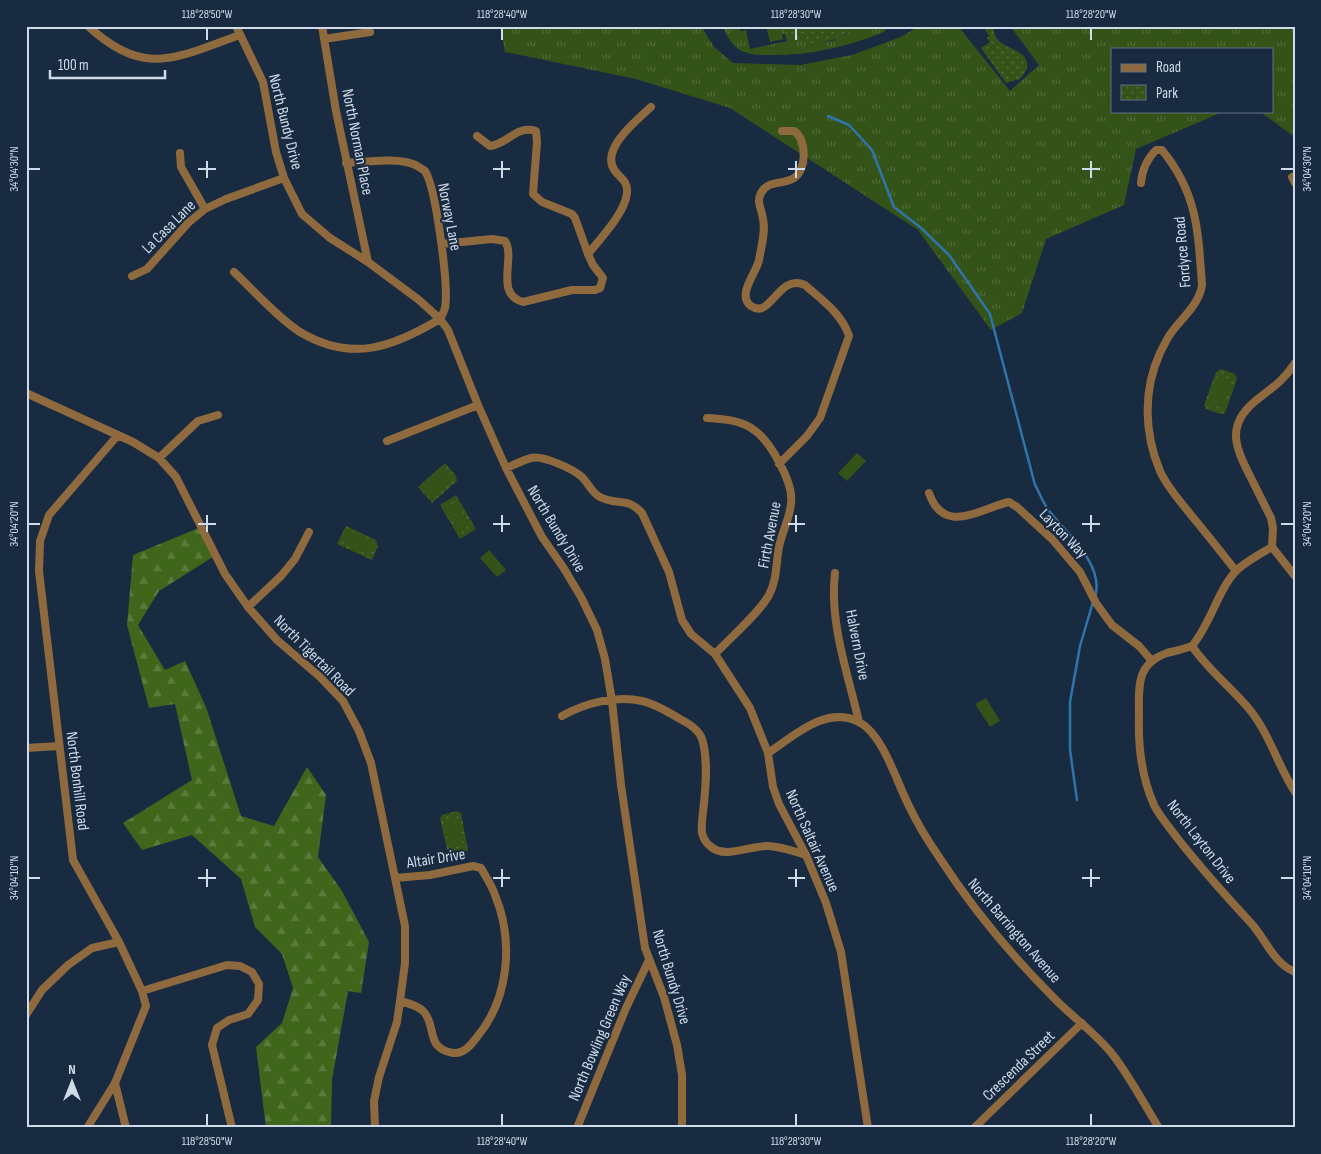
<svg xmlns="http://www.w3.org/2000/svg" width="1321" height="1154" viewBox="0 0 1321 1154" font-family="'Sofia Sans Condensed',sans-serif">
<defs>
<pattern id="grass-tufts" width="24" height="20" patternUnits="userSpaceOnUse" patternTransform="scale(1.25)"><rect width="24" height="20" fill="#345318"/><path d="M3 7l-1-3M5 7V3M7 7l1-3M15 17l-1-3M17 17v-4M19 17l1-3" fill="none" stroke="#506b3a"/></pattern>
<pattern id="forest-firs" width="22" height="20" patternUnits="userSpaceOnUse" patternTransform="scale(1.25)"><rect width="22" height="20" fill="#40661c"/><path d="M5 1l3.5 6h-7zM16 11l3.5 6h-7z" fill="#5b7b3d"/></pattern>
<pattern id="park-dots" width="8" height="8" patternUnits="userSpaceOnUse" patternTransform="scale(1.25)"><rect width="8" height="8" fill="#345318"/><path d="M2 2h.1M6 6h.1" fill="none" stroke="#506b3a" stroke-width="1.8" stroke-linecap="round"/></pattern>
</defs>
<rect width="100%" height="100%" fill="#192b41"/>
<path fill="url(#grass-tufts)" d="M500,26H701L714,47L733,63L800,65L852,55L901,37L919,26H958L1010,91L1039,65L1010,26H1295V137L1259,111H1272V49H1112V111H1225L1136,149L1124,205L1046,239L1022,313L991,330L918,230L730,108L636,79L505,52Z
M722,26H739L740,31L746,30L750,49L787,41L785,34H782L783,39L770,42L766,26H781L802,41L819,43L832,41L846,34L857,26H889L884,32C849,46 813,55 775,55C763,55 751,56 740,50C731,45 727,35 722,26Z"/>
<path fill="url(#forest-firs)" d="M201,527L216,555L159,591L138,625L165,670L185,661L206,707L241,816L274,826L307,767L326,795L318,857L342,891L369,942L361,993L348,991L332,1080L331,1128H266L256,1047L282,1023L293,988L282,954L255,927L241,879L192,835L142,850L123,823L192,780L175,704L149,708L127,625L133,555Z"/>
<path fill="url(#park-dots)" d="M781,26H857C836,44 800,53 781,26Z
M983,26H993C994,31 995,37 999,41C1010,51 1030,51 1027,69L1020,79L1006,83L981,48L990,42L987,38L989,36Z
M1221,369L1235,374L1237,379L1225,413L1221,414L1206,409L1204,405L1216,372Z
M445,463L456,476L457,481L432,503L418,487Z
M456,495L476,529L460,539L440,505Z
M346,526L376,540L378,546L372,560L337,544Z
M457,811L461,813L468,850L466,852L451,855L448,853L440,819L442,815Z"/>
<path fill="#345318" d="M1218,377L1231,381L1222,407L1209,402Z
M857,453L866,461L847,481L838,473Z
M443,471L451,480L431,499L422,490Z
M456,502L470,525L459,532L445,508Z
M348,530L373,542L367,554L343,542Z
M489,550L506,570L497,577L480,558Z
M986,698L1000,721L990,727L975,704Z
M457,819L463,845L450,848L444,821Z"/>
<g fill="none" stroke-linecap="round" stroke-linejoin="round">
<path stroke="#3173ab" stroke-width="2.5" d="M828,116L849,125L872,150L894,207L920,227L949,255L990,314L1035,485C1040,493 1043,504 1050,512C1067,534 1105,565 1095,597
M1077,800L1070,750V702L1080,646L1093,602"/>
<path stroke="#906a3f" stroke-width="8" d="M88,26C145,79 176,57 240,35
M236,26L263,82L276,152L284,178L302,214L330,238L368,262L419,300L440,319L448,330L478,405L506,468L542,537L563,567L581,597L597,630L605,659L612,701L621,785L645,948L664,997L677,1045L682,1075V1128
M322,26L336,111L368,262
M324,39L370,32
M477,136L490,146C508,144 516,125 536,131L537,142L533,194L542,202L572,214L575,218L588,254
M180,153L181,167L205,209
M1292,177L1295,183
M1141,183C1142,170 1147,159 1156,150H1162C1198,194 1198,232 1202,285C1199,306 1180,319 1169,336C1166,341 1163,347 1160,353C1143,390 1144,433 1160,471C1167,487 1180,501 1191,515C1206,533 1221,552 1236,571
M442,244L492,239L505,241C516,258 494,294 523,302L572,290H595L600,288L603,278L593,265L588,254C601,238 625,213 627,193C628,181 621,179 615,171C599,150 637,120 651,107
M234,272C253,290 279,319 300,332C352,363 393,347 440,319C442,315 444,312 445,308C449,287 436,188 425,171C424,170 420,168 419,167C403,156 365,162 346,163
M132,276L147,269L188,223L205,209L226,199L284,178
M1295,363C1282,383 1271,388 1253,403C1226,427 1236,448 1250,476C1257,490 1264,504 1271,518L1273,528L1272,547L1295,576
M26,393L133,442L159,458L176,477L225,574L248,607L277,640L320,677L343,701L359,731L371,763L405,926V963L400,1001L397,1022L379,1077L374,1101L375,1128
M707,418C723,419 741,420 754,430C770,441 794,483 791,503C790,518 782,532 779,547C776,563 777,580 769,595C759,613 730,638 715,654
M387,441L478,405
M159,458L198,421L218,415
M779,464L807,436L820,418L849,336C842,314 822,300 805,285C778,273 771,320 751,306C736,295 757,272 759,260C761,248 766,231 763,219C762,210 756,202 761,193C767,180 784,185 794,178C807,170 807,139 794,131H782
M506,468C514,465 523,460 531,458C543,455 573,469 582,477C588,483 592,493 600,497C617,506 626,496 642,513L669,572L682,620L691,634L715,654L750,708L768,753L773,787L779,804L806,855L826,903L841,952L868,1128
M929,493C944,536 979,509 1009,502L1017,507L1052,539L1080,572L1096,603L1112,625L1139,646L1152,661
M835,573C829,622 848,674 859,722
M248,607L281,576L295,559L309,532
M1192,646C1184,649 1175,651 1167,653C1135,664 1139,689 1139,716C1138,747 1141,776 1154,805C1160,817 1170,828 1178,839C1201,868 1225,895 1250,922C1266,939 1273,963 1295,972
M1192,646C1208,670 1232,688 1250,710C1270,735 1278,766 1295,792
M1192,646C1210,625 1218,590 1236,571C1245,562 1260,554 1272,547
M562,716C585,703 616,695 642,701C656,704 668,712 680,719C688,723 699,730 702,739C708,758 706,783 704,803C703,813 701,823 702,833C703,837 706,843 710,846C725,860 750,845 769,846C781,847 794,851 806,855
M26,748L59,746
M768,753C794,736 826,705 859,722C884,735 897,784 910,808C918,825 928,841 939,857C972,908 1010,954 1053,997C1072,1017 1096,1033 1113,1055C1130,1077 1144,1104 1159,1128
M395,878L430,875L473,866L481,868C486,877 492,886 495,895C514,941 509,999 477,1037C471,1045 464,1054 453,1053C425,1048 437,1027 424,1012C419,1006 408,1003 400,1001
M142,991L227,965L240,966L252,972L259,984L258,1000L248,1014L229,1020L217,1028L212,1045L232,1128
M26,1015L42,990L68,965L92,948L119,942
M115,1083L126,1128
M87,1128L115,1083L146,1006L142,991L119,942L73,860L39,571L40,541L49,515L118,435
M577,1128L626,1008L649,960
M974,1128L1082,1023"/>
</g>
<path fill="none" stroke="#d0dbea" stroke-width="2" d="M207,28V40M502,28V40M796,28V40M1091,28V40M207,161V178M502,161V178M796,161V178M1091,161V178M28,169H40M198,169H216M493,169H510M788,169H805M1082,169H1100M1281,169H1294M207,515V532M502,515V532M796,515V532M1091,515V532M28,524H40M198,524H216M493,524H510M788,524H805M1082,524H1100M1281,524H1294M207,869V887M502,869V887M796,869V887M1091,869V887M28,878H40M198,878H216M493,878H510M788,878H805M1082,878H1100M1281,878H1294M207,1114V1126M502,1114V1126M796,1114V1126M1091,1114V1126"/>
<g text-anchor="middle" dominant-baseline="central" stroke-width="4" stroke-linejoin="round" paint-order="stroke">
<g font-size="16" fill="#d0dbea" stroke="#192b41">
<text transform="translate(285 122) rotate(76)">North Bundy Drive</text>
<text transform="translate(357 142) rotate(79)">North Norman Place</text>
<text transform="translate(449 217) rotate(79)">Norway Lane</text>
<text transform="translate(169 227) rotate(-45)">La Casa Lane</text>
<text transform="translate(1183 252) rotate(-95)">Fordyce Road</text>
<text transform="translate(556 529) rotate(59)">North Bundy Drive</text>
<text transform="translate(1063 534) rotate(46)">Layton Way</text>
<text transform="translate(770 535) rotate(-79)">Firth Avenue</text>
<text transform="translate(857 645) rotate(79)">Halvern Drive</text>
<text transform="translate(314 656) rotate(45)">North Tigertail Road</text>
<text transform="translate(77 781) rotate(83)">North Bonhill Road</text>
<text transform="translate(812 841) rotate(66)">North Saltair Avenue</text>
<text transform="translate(1201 842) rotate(52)">North Layton Drive</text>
<text transform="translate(436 859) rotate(-9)">Altair Drive</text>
<text transform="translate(1014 931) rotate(49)">North Barrington Avenue</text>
<text transform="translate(671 977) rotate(73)">North Bundy Drive</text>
<text transform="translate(600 1038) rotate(-67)">North Bowling Green Way</text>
<text transform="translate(1019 1066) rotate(-44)">Crescenda Street</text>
</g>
</g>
<rect width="1321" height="1154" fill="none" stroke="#192b41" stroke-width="55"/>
<rect x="1111" y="48" width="162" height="65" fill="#192b41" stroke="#627185"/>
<rect x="1121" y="64" width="25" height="8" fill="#906a3f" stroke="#627185"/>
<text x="1156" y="72" font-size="15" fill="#d0dbea">Road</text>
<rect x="1121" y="85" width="25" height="15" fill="url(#park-dots)" stroke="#627185"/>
<text x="1156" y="98" font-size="15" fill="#d0dbea">Park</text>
<g transform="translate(72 1082)" stroke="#192b41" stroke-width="4" paint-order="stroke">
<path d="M0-4L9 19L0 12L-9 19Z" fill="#d0dbea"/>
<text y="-8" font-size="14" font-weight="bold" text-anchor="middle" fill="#d0dbea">N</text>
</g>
<path d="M50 70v8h115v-8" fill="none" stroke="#d0dbea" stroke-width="2.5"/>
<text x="58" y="70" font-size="15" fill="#d0dbea" stroke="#192b41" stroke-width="4" paint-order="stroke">100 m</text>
<rect x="28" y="28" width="1266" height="1098" fill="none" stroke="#d0dbea" stroke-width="2"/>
<g font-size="12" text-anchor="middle" fill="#d0dbea">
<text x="207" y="18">118°28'50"W</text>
<text x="502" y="18">118°28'40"W</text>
<text x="796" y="18">118°28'30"W</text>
<text x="1091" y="18">118°28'20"W</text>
<text transform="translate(14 169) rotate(-90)" y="4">34°04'30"N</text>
<text transform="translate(1307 169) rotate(-90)" y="4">34°04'30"N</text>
<text transform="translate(14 524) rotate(-90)" y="4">34°04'20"N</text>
<text transform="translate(1307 524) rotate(-90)" y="4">34°04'20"N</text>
<text transform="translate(14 878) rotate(-90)" y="4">34°04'10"N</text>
<text transform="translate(1307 878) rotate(-90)" y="4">34°04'10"N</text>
<text x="207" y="1145">118°28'50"W</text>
<text x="502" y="1145">118°28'40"W</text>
<text x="796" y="1145">118°28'30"W</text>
<text x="1091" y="1145">118°28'20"W</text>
</g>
</svg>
